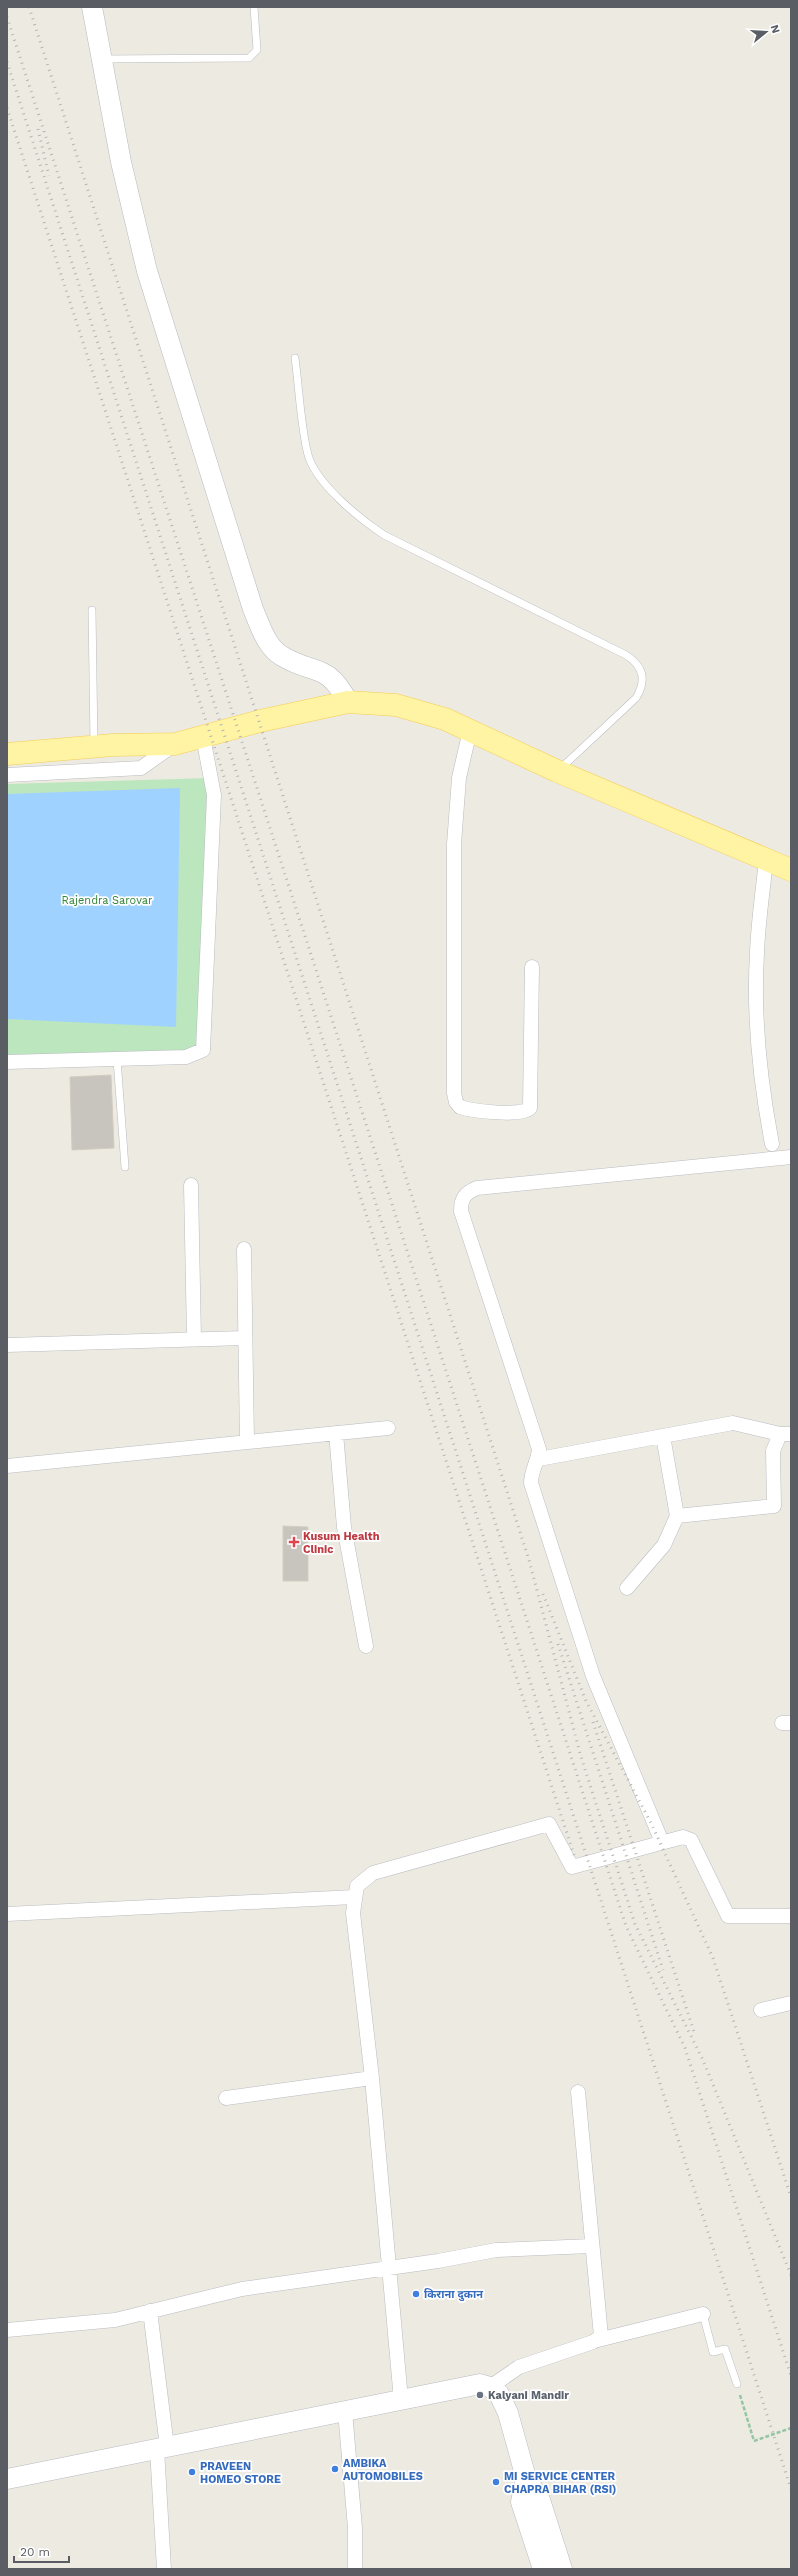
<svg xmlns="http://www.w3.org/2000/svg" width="798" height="2576" viewBox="0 0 798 2576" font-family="'Work Sans','Noto Sans Devanagari',sans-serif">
<rect width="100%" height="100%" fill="#edebe1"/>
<path fill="#bce6bd" d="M210,778L203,1058L7,1062V784Z"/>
<path fill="#9fd2ff" d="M180,788L176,1027L7,1019V794Z"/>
<path fill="#c8c5be" stroke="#d2cdbf" d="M111,1075L114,1148L72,1150L70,1077Z
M283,1526L308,1527V1581H283Z"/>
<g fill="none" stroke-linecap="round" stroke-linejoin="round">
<g stroke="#b9bbc1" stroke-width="8">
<path id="lane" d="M102,59L249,58L257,50L254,7
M295,358C299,386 301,433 309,458C319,486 360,519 384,535L626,655C643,666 647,680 636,698L560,769
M92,610L94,745
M117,1059L125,1167
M703,2314L713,2352L725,2349L737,2384"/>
</g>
<g stroke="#b9bbc1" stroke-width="15">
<path id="street" d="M470,730L459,778L454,844V1093L456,1102L460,1107C472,1111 521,1117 530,1108L532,967
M7,775L141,768L175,744
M766,859C763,891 758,922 757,953C753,1017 760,1081 772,1144
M7,1062L186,1057L203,1050L214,795L203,737
M191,1185L194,1339
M244,1249L247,1442
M7,1345L245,1338
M336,1433L344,1527L366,1646
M539,1459L733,1423L780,1434
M7,1466L388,1428
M677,1516L774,1506L773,1451L780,1434H791
M627,1588L664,1545L677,1516L663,1436
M782,1723H791
M662,1842L593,1676L531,1483C531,1470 538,1462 539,1449L461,1211C461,1198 465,1193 477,1188L791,1157
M7,1914L354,1897
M761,2010L791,2003
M226,2098L372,2078
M150,2311L167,2447
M7,2330L115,2320L242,2289L438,2261L496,2250L591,2246
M598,2340L703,2314
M490,2387L519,2367L593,2342L601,2336L578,2092
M401,2400L372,2078L353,1913L357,1886L373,1873L549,1824L572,1867L683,1837L691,1840L728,1916H791
M345,2411L355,2528V2569
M157,2449L164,2569"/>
</g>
<g stroke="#b7bac0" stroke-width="21">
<path id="secondary" d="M92,7L121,162L147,271L253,609C260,625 266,647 282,656C315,676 326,661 348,702
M526,2478L521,2502L543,2569
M7,2479L480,2384L490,2387L499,2394L508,2413L526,2478L540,2500L562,2569"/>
</g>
<g stroke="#f6cd51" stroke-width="23">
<path id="primary" d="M7,754L113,745L175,744L260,721L348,702L396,705L445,719L557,771L791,870"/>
</g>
<path stroke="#94c5a4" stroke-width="2.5" stroke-dasharray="4 2" stroke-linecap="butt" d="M740,2395L754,2441"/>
<use href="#lane" stroke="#fff" stroke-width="7"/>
<use href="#street" stroke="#fff" stroke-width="14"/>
<use href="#secondary" stroke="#fff" stroke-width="20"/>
<use href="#primary" stroke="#fff3a4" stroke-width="22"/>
<path stroke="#b3b4b4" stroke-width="3" stroke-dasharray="1 5" stroke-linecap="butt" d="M29,7L529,1560L581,1757L635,1924L703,2060L791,2275
M7,17L626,1926L685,2048L791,2376
M7,62L791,2489
M7,108L574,1855
M38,129L49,176
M543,1594L586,1701L651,1823L713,1958L791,2197
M558,1644L663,1970
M593,1722L695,2035"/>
<path stroke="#94c5a4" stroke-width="2.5" stroke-dasharray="4 2" stroke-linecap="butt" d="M754,2441L791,2428"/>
</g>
<path fill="#e0444e" stroke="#fff" stroke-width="1.5" d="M292 1536h4v4h4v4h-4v4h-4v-4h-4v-4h4z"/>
<g fill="#3f7fe0" stroke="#fff" stroke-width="1.5">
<circle cx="416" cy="2294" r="4"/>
<circle cx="335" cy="2469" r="4"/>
<circle cx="192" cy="2472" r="4"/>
<circle cx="496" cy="2482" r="4"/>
</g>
<circle fill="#6b7280" stroke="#fff" stroke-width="1.5" cx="480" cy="2395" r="4"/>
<g text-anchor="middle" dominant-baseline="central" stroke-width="3.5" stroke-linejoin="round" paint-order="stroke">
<g font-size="11" fill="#308337" stroke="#fff">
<text x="107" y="900">Rajendra Sarovar</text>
</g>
<g font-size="11" font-weight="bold" fill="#be3a42" stroke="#fff" text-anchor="start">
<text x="303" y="1536">Kusum Health<tspan x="303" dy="13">Clinic</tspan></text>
</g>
<g font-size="11" font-weight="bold" fill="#366cbe" stroke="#fff" text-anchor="start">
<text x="424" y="2294">किराना दुकान</text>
<text x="343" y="2463">AMBIKA<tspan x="343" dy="13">AUTOMOBILES</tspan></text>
<text x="200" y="2466">PRAVEEN<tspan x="200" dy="13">HOMEO STORE</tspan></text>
<text x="504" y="2476">MI SERVICE CENTER<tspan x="504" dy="13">CHAPRA BIHAR (RSI)</tspan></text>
</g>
<g font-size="11" font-weight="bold" fill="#5b616d" stroke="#fff" text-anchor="start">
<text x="488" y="2395">Kalyani Mandir</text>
</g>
</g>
<rect width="798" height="2576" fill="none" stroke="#5a5d63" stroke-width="16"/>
<g transform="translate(766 32) rotate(72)" stroke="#ffffff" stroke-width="3" paint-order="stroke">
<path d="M0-3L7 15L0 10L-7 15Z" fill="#5a5d63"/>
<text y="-6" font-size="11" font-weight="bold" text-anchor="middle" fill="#5a5d63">N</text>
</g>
<path d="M14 2556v6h55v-6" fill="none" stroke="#5a5d63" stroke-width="2"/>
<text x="20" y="2556" font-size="12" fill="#5a5d63" stroke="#ffffff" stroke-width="3" paint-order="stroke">20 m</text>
</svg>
